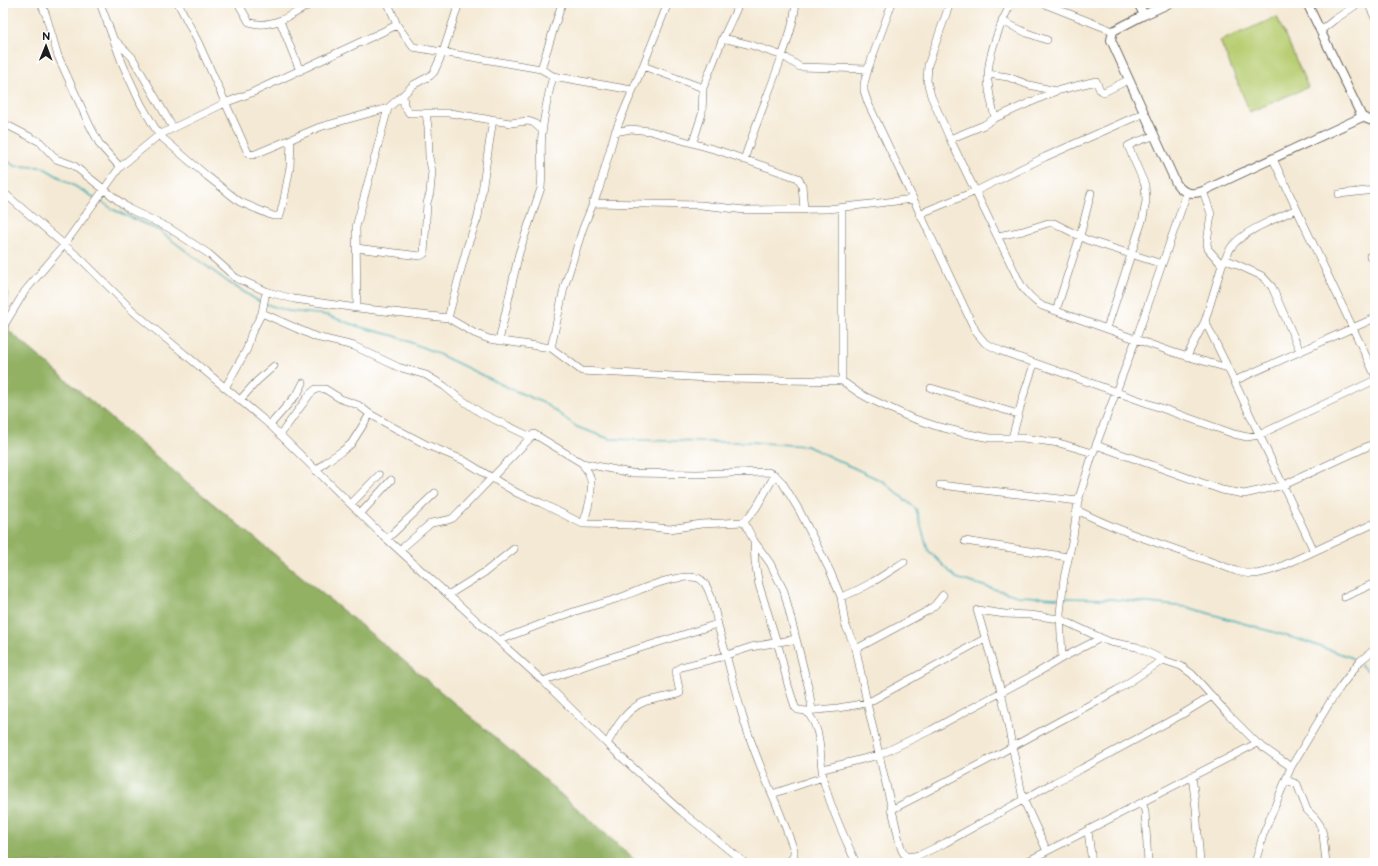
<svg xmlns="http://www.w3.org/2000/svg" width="1378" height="866" viewBox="0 0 1378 866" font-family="'Balsamiq Sans',sans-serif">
<rect width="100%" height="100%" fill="#fff"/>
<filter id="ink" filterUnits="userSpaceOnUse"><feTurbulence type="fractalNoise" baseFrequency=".025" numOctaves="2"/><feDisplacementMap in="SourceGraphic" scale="8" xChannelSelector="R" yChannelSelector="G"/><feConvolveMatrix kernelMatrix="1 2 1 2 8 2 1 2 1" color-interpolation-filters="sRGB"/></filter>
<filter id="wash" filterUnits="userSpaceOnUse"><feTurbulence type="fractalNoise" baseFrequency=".012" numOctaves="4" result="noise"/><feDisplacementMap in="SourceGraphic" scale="16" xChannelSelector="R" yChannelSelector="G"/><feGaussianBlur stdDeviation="0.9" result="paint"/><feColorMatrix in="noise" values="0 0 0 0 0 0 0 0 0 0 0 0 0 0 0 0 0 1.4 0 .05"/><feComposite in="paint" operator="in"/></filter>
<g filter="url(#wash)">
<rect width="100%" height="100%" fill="#f4e9d4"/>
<path fill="#b8ce72" stroke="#6a7547" d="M1277,17L1308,87L1250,112L1220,41Z"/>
<path fill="#92b164" stroke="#576640" d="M3,284L7,288L9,331C67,380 124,430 182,478C335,605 491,729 638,863H3Z"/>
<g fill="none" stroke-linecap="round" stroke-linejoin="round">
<path stroke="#39abb4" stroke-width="1.5" d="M3,157L14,166L42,167L95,198
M99,200L114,210L158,230L228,282L260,302
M266,304L288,311L326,315L360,327L395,336L434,352L511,389L546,404L577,427L610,439L702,442H749L807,446L884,482L916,509L928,550L956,578L1018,596L1058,598
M1064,598L1110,599L1187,607L1304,641L1350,657L1357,662
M1360,665L1375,676"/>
</g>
</g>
<g filter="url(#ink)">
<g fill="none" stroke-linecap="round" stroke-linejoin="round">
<g stroke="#68645c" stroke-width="8">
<path id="minor" d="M41,3L46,15L58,56L89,124L100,145L120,167
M100,3L123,65L141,104L159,135L207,176L240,202L273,216H280L284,199L290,167L291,140
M178,3L198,42L248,153L253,155L320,127L388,108L403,95L413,85L430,76L434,72L443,52L459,3
M238,3L249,22C271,30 294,14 312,3
M892,3L868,69L864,84V91L868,103L976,332L985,343L1001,351L1234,434L1247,437L1259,435L1375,380
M950,3L928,65L927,81L931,96L950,139L1021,285C1027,294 1033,300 1042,306L1175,353L1228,368
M1042,3L1113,31
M1368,3L1375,18
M280,21L300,71
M1002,21L1027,33L1047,40
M397,25L413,47L541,69L553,76L632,90
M1320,31L1334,20L1359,3
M723,38L751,45L783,56L800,67L868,69
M115,40L132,57L173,128
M643,66L703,88
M541,69L562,3
M988,74L1008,77L1029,85L1056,91
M403,95L404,105L409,113H450L510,123L528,121L534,123L542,130
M995,118C992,106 989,94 988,81C987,57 1000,25 1011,3
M3,123L40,142L56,159L73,165L129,209L169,228L209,254L236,278L268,292L294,299L357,308L448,318L474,333L489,339L551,348L582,371L726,379L842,381L859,393L868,398L909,417L936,426L964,433L990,438H1023L1059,443L1093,453
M615,132L631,129L650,131L720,151L798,178L802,185L804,210
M950,139L984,125L995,118L1056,91L1096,81L1100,90L1104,92L1128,80
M693,142L702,114L703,88L723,38L738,6L729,3
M1273,159L1375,375
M744,160C755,126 769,93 781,59C788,41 794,23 796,3
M3,192L83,261L134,312L270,425L378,531L543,681L607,744L682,812L745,863
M1339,194L1375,190
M592,203L701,205L745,210L828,209L913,199
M842,208V381
M919,214L976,191L1045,157L1144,113
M998,236L1023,231L1048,223H1054L1087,240L1162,264
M356,248L420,256L424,254L427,203L430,193L432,171L429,157L428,127L426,113
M1370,256L1375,254
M1225,259L1262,276L1272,287L1300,351
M1223,263C1226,256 1229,249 1234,244C1247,229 1279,218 1296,209
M357,308L356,227L388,108
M1056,311L1080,236L1091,193
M262,313L316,337L354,346L398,367L426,375L444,386L455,395L481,413L531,437
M448,318L467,247L478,217L493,119
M1205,321L1228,368L1314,551
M3,327L25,291L64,245L120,167L159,135L225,103L251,93L397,25L388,3
M1107,328L1143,218L1146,201L1145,185L1128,146C1136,141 1145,139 1154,136
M499,341L519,253L541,188C543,170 540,152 542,134C544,115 548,95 553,76
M551,348L564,288L583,228L599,189L615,132L643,66L668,3
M1187,356L1205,321L1222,265L1208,249L1207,243L1211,214L1203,191
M1234,381L1375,318
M225,388L247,349L251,334L262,313L266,291
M931,388L1018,414
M240,400L257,381L274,366
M370,414L391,426L427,445L463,460L517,493L541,503L583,524L630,525L670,529L701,524L744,522L756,508L775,475
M270,425L298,393L303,383
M280,435L310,394L316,389H325L341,399L358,405L370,414L351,444L342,451L327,461L316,471
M1012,438L1023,397L1034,364
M1096,445L1222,490L1244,494L1284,485L1375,443
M582,463C584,467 587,470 589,474C595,488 588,510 583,524
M940,485L1078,501
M351,504L379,475
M1077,510C1127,536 1183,550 1236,571C1255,576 1260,574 1278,568L1375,523
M361,513L391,480
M744,522L754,541L770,563L784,591L809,690L812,710
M387,539L435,493
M754,541L755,562L759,585L780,652L788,685L795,707L798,710L806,711L838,708L867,703L986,638
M965,541L1068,557
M400,550L431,523L448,520L453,518L534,434L582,463L616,470L631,473L697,474L768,472L775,475L782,482L799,510L830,571L841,597L845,624L856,649L867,703L897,831C899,839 900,852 907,857L920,855L945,843L1055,782L1081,769L1181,715L1212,696
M448,595L485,572L514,549
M841,597C864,589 884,575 904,562
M1344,597L1375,583
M499,640C525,631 550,620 576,611C589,607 603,603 616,599C636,592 677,572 698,578C712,583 716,620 720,633C728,660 734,687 742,714C750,742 761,768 772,794C780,812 787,831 794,850V855L789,863
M856,649L929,610L935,605L943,595
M1062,658L1060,613L1064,578L1073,537L1078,501L1093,453L1136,339L1187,193
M543,681L596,662L717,624
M806,711C823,729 819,754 823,777C823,782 826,787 827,792C834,816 846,840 856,863
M607,744C615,729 626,709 644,702C655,698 668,698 680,693L676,674V671L681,667L721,657L751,647L796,639
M823,769L879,755L931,730L1035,674L1062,658L1101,638L1110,642L1137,647L1163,660
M1192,776L1196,808L1200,863
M1286,780L1297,784L1307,810L1315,818L1320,825L1323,834L1326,863
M772,794L823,777
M1142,802L1145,811L1148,863
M891,810L984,762L1117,690L1163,660L1181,666L1192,674L1227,713L1257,743L1291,767
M1088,831L1092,863
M1047,851L1023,799L1001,691L977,610L1005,614L1030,615L1060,619L1101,638
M1024,863L1257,743
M1255,863L1263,835L1291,767L1330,702L1341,686L1360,661L1375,649"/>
</g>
<g stroke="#68645c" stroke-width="10">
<path id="major" d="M1138,3L1144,15L1170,3
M1307,3L1362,117L1375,122
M1144,15L1113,31L1111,40L1176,183C1183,194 1192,195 1203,191L1362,117"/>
</g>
<use href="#minor" stroke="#fff" stroke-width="7"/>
<use href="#major" stroke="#fff" stroke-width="8"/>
</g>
</g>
<rect width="1378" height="866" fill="none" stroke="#fff" stroke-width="16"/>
<g transform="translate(46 46) rotate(1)" stroke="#ffffff" stroke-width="3" paint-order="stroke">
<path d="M0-3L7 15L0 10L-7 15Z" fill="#1c1c1c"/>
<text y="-6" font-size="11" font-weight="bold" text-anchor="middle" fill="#1c1c1c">N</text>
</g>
</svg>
